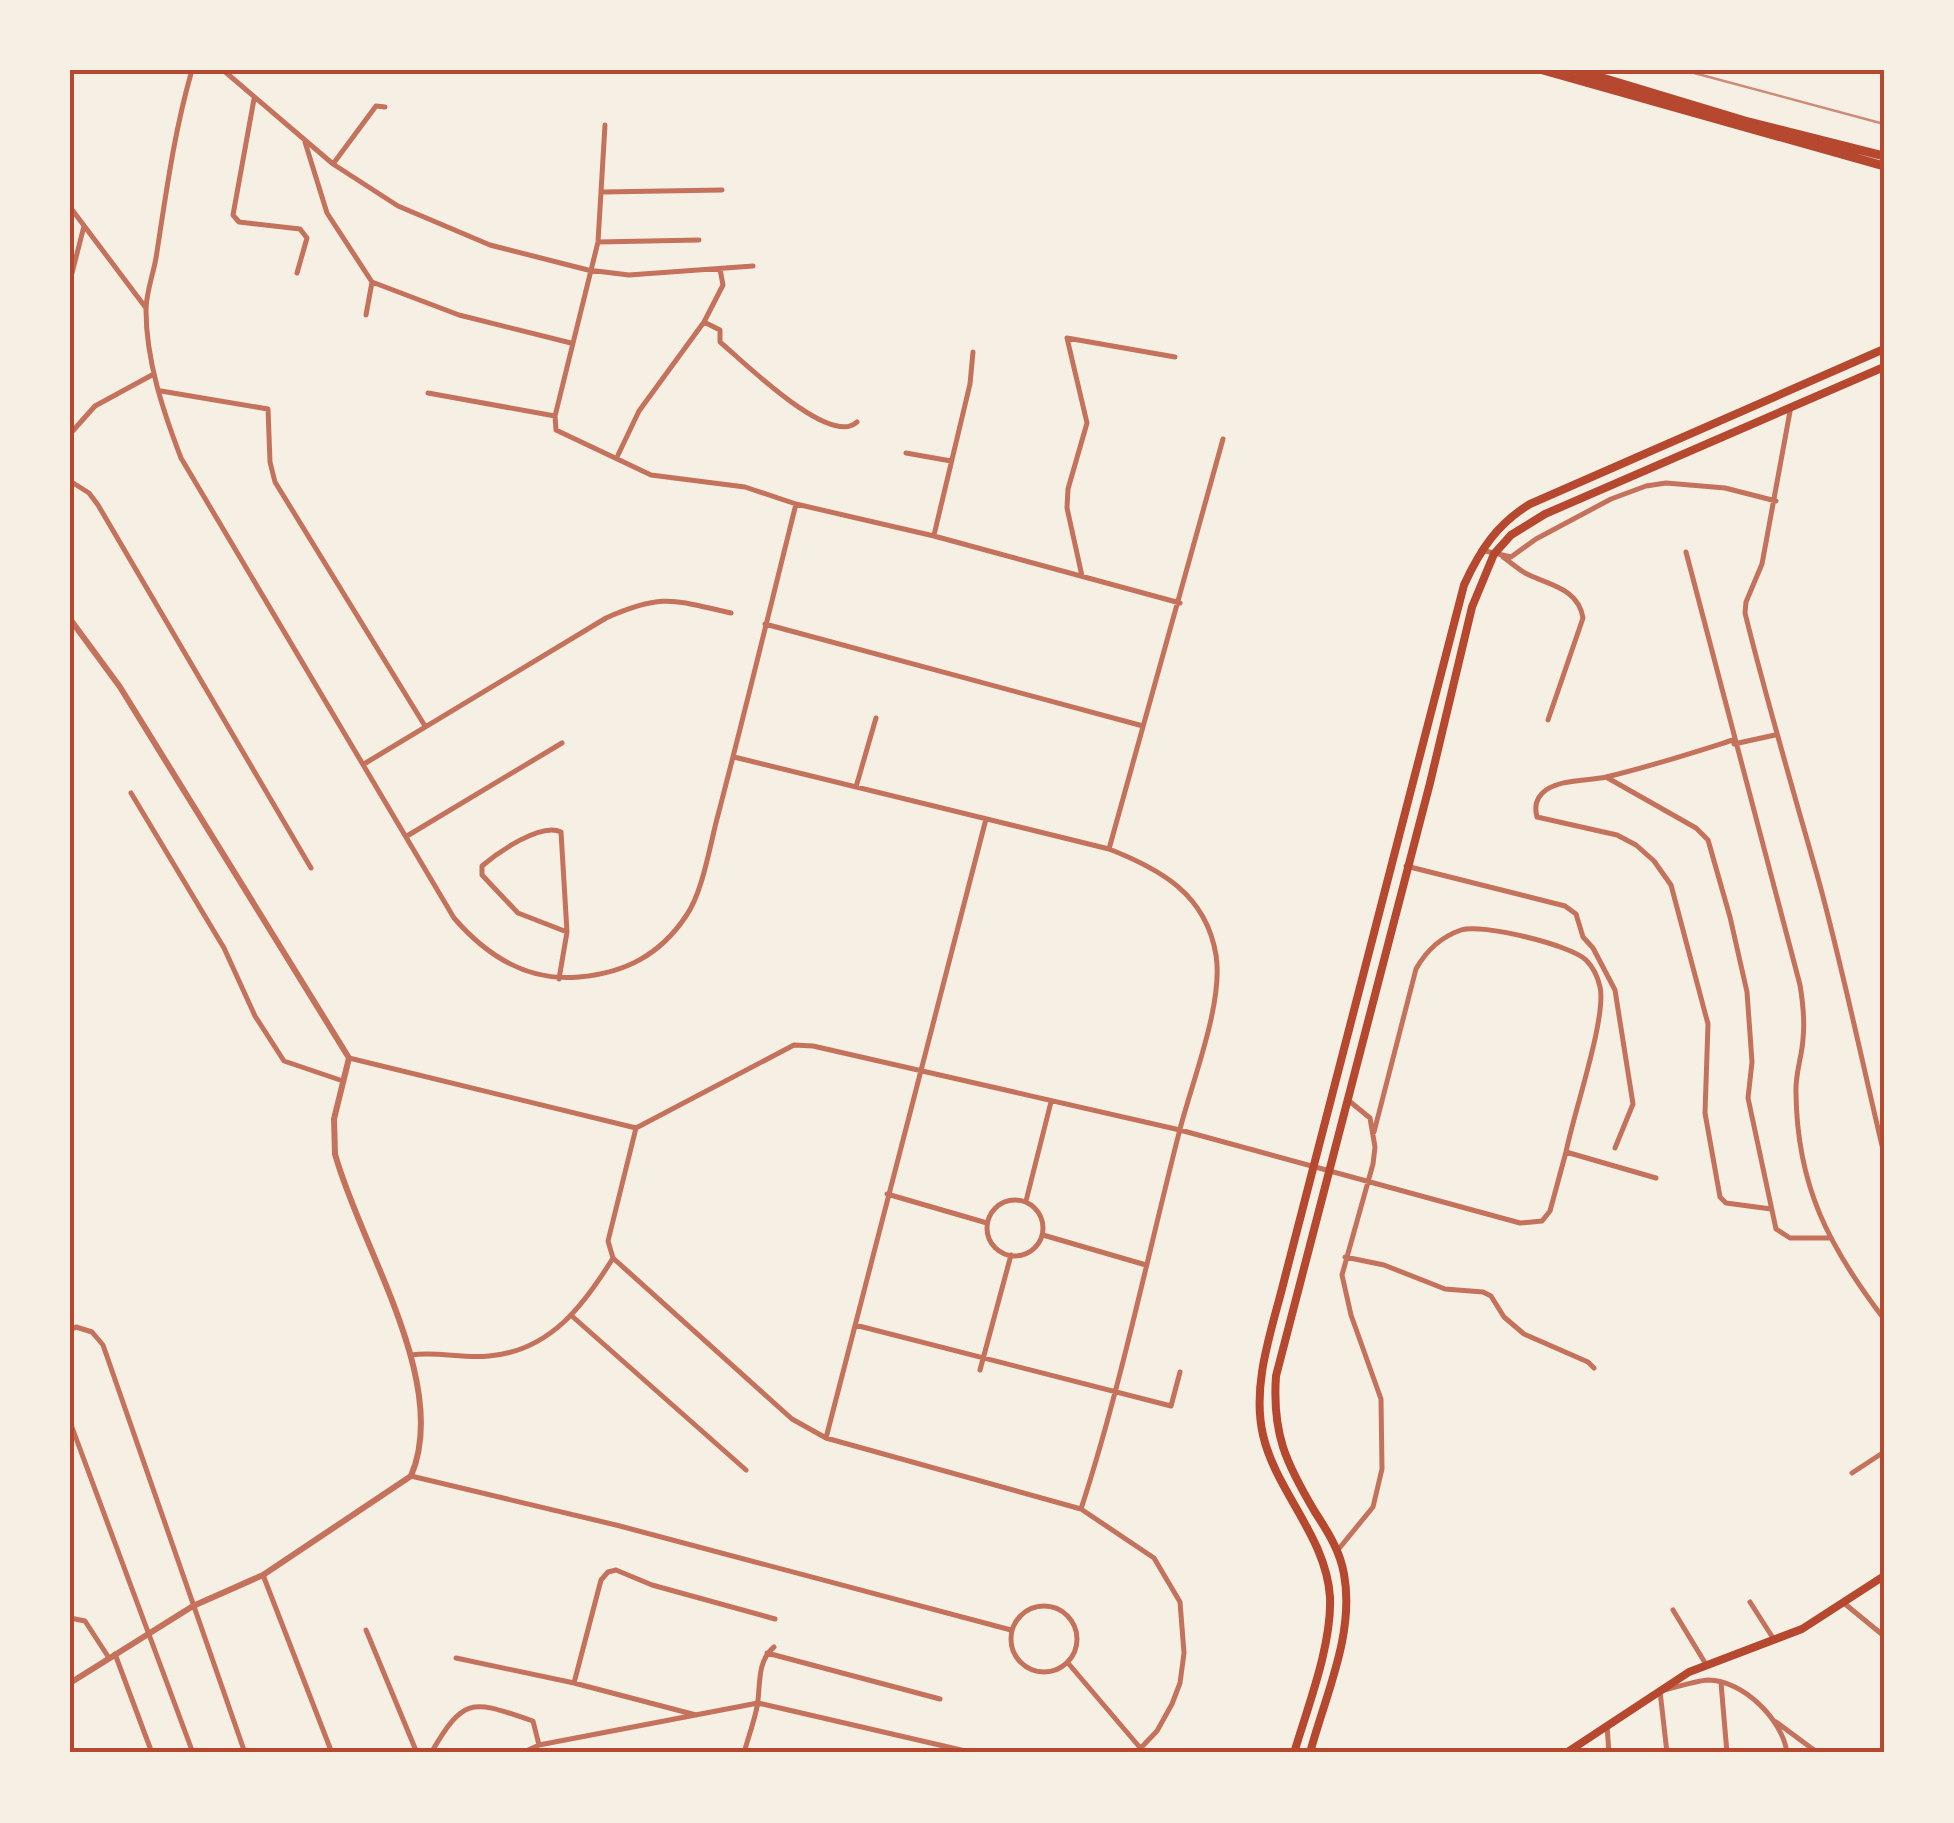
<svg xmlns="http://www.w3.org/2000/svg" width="1954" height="1823" viewBox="0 0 1954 1823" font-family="'Fira Sans Condensed',sans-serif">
<rect width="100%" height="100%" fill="#f6efe4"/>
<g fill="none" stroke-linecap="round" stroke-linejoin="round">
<path stroke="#c5725c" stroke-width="5" d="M192,70C174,132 166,194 156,258C153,275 146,293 146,310C146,360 163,411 181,458L454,918C486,955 527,982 579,977C625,973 660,955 686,916C703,892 710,844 718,815C745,712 770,608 796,504
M223,70L333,164L398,206L490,245L588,270L629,275L753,266
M70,74L71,70
M254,99L233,215L239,222L300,229L307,238L297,273
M605,125L598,242L555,416L556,430L651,475L745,487L796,504L934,536L1180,603
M305,142L327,213L372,282L366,315
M333,164L376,106L385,107
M603,192L722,190
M70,207L146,308
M598,242L699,240
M70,281L84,226
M372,282L459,315L571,343
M704,322L720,330V342C743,361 830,448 857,422
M161,391L268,409L270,462L275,482L425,726
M428,393L555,416
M1791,406L1762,564L1746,602L1745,613C1767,702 1793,790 1818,878C1843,969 1862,1062 1884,1154
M70,434L95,406L152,375
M906,453L951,461
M618,455L639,411L704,322L723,285L720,269
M70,481L89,493L98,505L311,868
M934,535L970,384L973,352
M1481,550L1511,557L1536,539L1611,499L1646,486L1666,483L1725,488L1776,501
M1686,552L1800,985C1803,1003 1805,1020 1803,1039C1802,1057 1795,1074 1796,1093C1797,1186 1829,1247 1884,1319
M1503,557C1510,562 1517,568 1525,573C1547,585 1578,587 1583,618L1548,720
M1082,576L1067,508L1068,489L1087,423L1067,338L1175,357
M765,624L1143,726
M1733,740C1692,753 1649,767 1606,777C1588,781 1562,779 1546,790C1536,797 1534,806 1537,817L1617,835L1636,845L1654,861L1671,885L1708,1024L1705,1113L1720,1197L1726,1203L1771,1209
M1734,744L1775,735
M734,757L1109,849C1160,869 1206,894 1216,955C1224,1003 1191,1084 1179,1133C1147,1258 1121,1386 1081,1509
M364,764L606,618C663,593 673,600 731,613
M1606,777L1696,828L1708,840L1730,917L1747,992L1752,1062L1748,1098L1776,1229L1790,1238H1829
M856,787L876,718
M131,793L224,948L255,1016L284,1061L343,1081
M407,836L562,743
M1109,849L1223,439
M1406,866L1565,906L1576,914L1583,937L1593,948L1615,990L1633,1104L1615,1148
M559,979L567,932L561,832C541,822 497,853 482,866V875L518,913L567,932
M349,1058L636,1128L794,1045L813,1046L1180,1130L1520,1223L1542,1221L1550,1211L1566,1152L1656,1178
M636,1128L608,1241L613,1258L792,1419L826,1438L1081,1509L1154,1558L1180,1602L1184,1653L1180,1683L1172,1704L1157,1731L1136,1753
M1374,1132L1416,969C1426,951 1441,937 1461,930C1481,923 1571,945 1586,960C1593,967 1598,978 1600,987C1607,1017 1573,1115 1566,1152
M887,1194L987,1223
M987 1228a28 28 0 1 1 56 0a28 28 0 1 1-56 0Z
M1026,1201L1051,1102
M1043,1235L1146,1265
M1345,1257L1384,1265L1445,1289L1483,1292L1491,1296L1504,1317L1524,1334L1588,1362L1594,1368
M573,1317L746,1470
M855,1325L1171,1406L1180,1372
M70,1330L76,1327L92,1332L103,1345L245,1753
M411,1355C437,1351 463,1359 489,1356C550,1351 584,1305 613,1258
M980,1370L1011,1255
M70,1422L193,1753
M826,1438L986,819
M1852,1473L1884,1452
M411,1476L620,1526L1011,1630
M1337,1551L1373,1507L1382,1469L1381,1399L1351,1315L1342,1275L1373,1164L1375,1147L1370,1118L1348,1100
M70,1572V1581
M263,1575L332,1753
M1750,1602L1773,1638
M1845,1604L1884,1636
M1011 1639a33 33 0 1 1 66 0a33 33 0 1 1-66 0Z
M1673,1610L1707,1666
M70,1618L85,1621L109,1658
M366,1630L417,1753
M767,1653L940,1699
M115,1654L152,1753
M456,1658L574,1683L696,1715
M1068,1663L1142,1750
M574,1683L601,1580L608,1572L616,1570L652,1585L775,1619
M1721,1683L1727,1753
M1776,1722L1818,1753
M1607,1726L1609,1753
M431,1753C465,1694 473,1701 533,1721L539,1745
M522,1753L539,1745L758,1703L974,1753
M744,1753C748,1738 754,1722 757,1707C761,1686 756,1662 774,1647
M1667,1753L1660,1691C1675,1688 1693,1681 1708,1680C1743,1680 1783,1720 1787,1753"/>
<path stroke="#c5725c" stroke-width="6" d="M70,619L120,687L349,1058L334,1119L335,1154C360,1246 451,1383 411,1476L263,1575L193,1606L70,1683"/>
<path stroke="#b5482f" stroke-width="8" d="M1294,1753C1308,1706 1332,1645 1330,1597C1326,1536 1276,1492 1263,1435C1251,1383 1273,1327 1285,1277L1464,585C1480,550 1497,524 1530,504L1884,349
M1310,1753C1325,1696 1355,1634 1344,1574C1340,1551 1328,1532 1315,1512C1286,1463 1272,1434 1276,1376L1430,783L1472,607L1494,554L1511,535L1545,514L1884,367
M1566,1753L1689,1672L1802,1629L1884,1576"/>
<path stroke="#b5482f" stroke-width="9" d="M1543,70L1884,166
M1576,70L1745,121L1884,156"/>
<path stroke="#cf8b77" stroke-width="2.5" d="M1683,70L1884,124"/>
</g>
<rect width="1954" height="1823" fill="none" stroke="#f6efe4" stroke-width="145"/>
<rect x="72" y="72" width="1810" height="1678" fill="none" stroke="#b5482f" stroke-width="4"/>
</svg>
